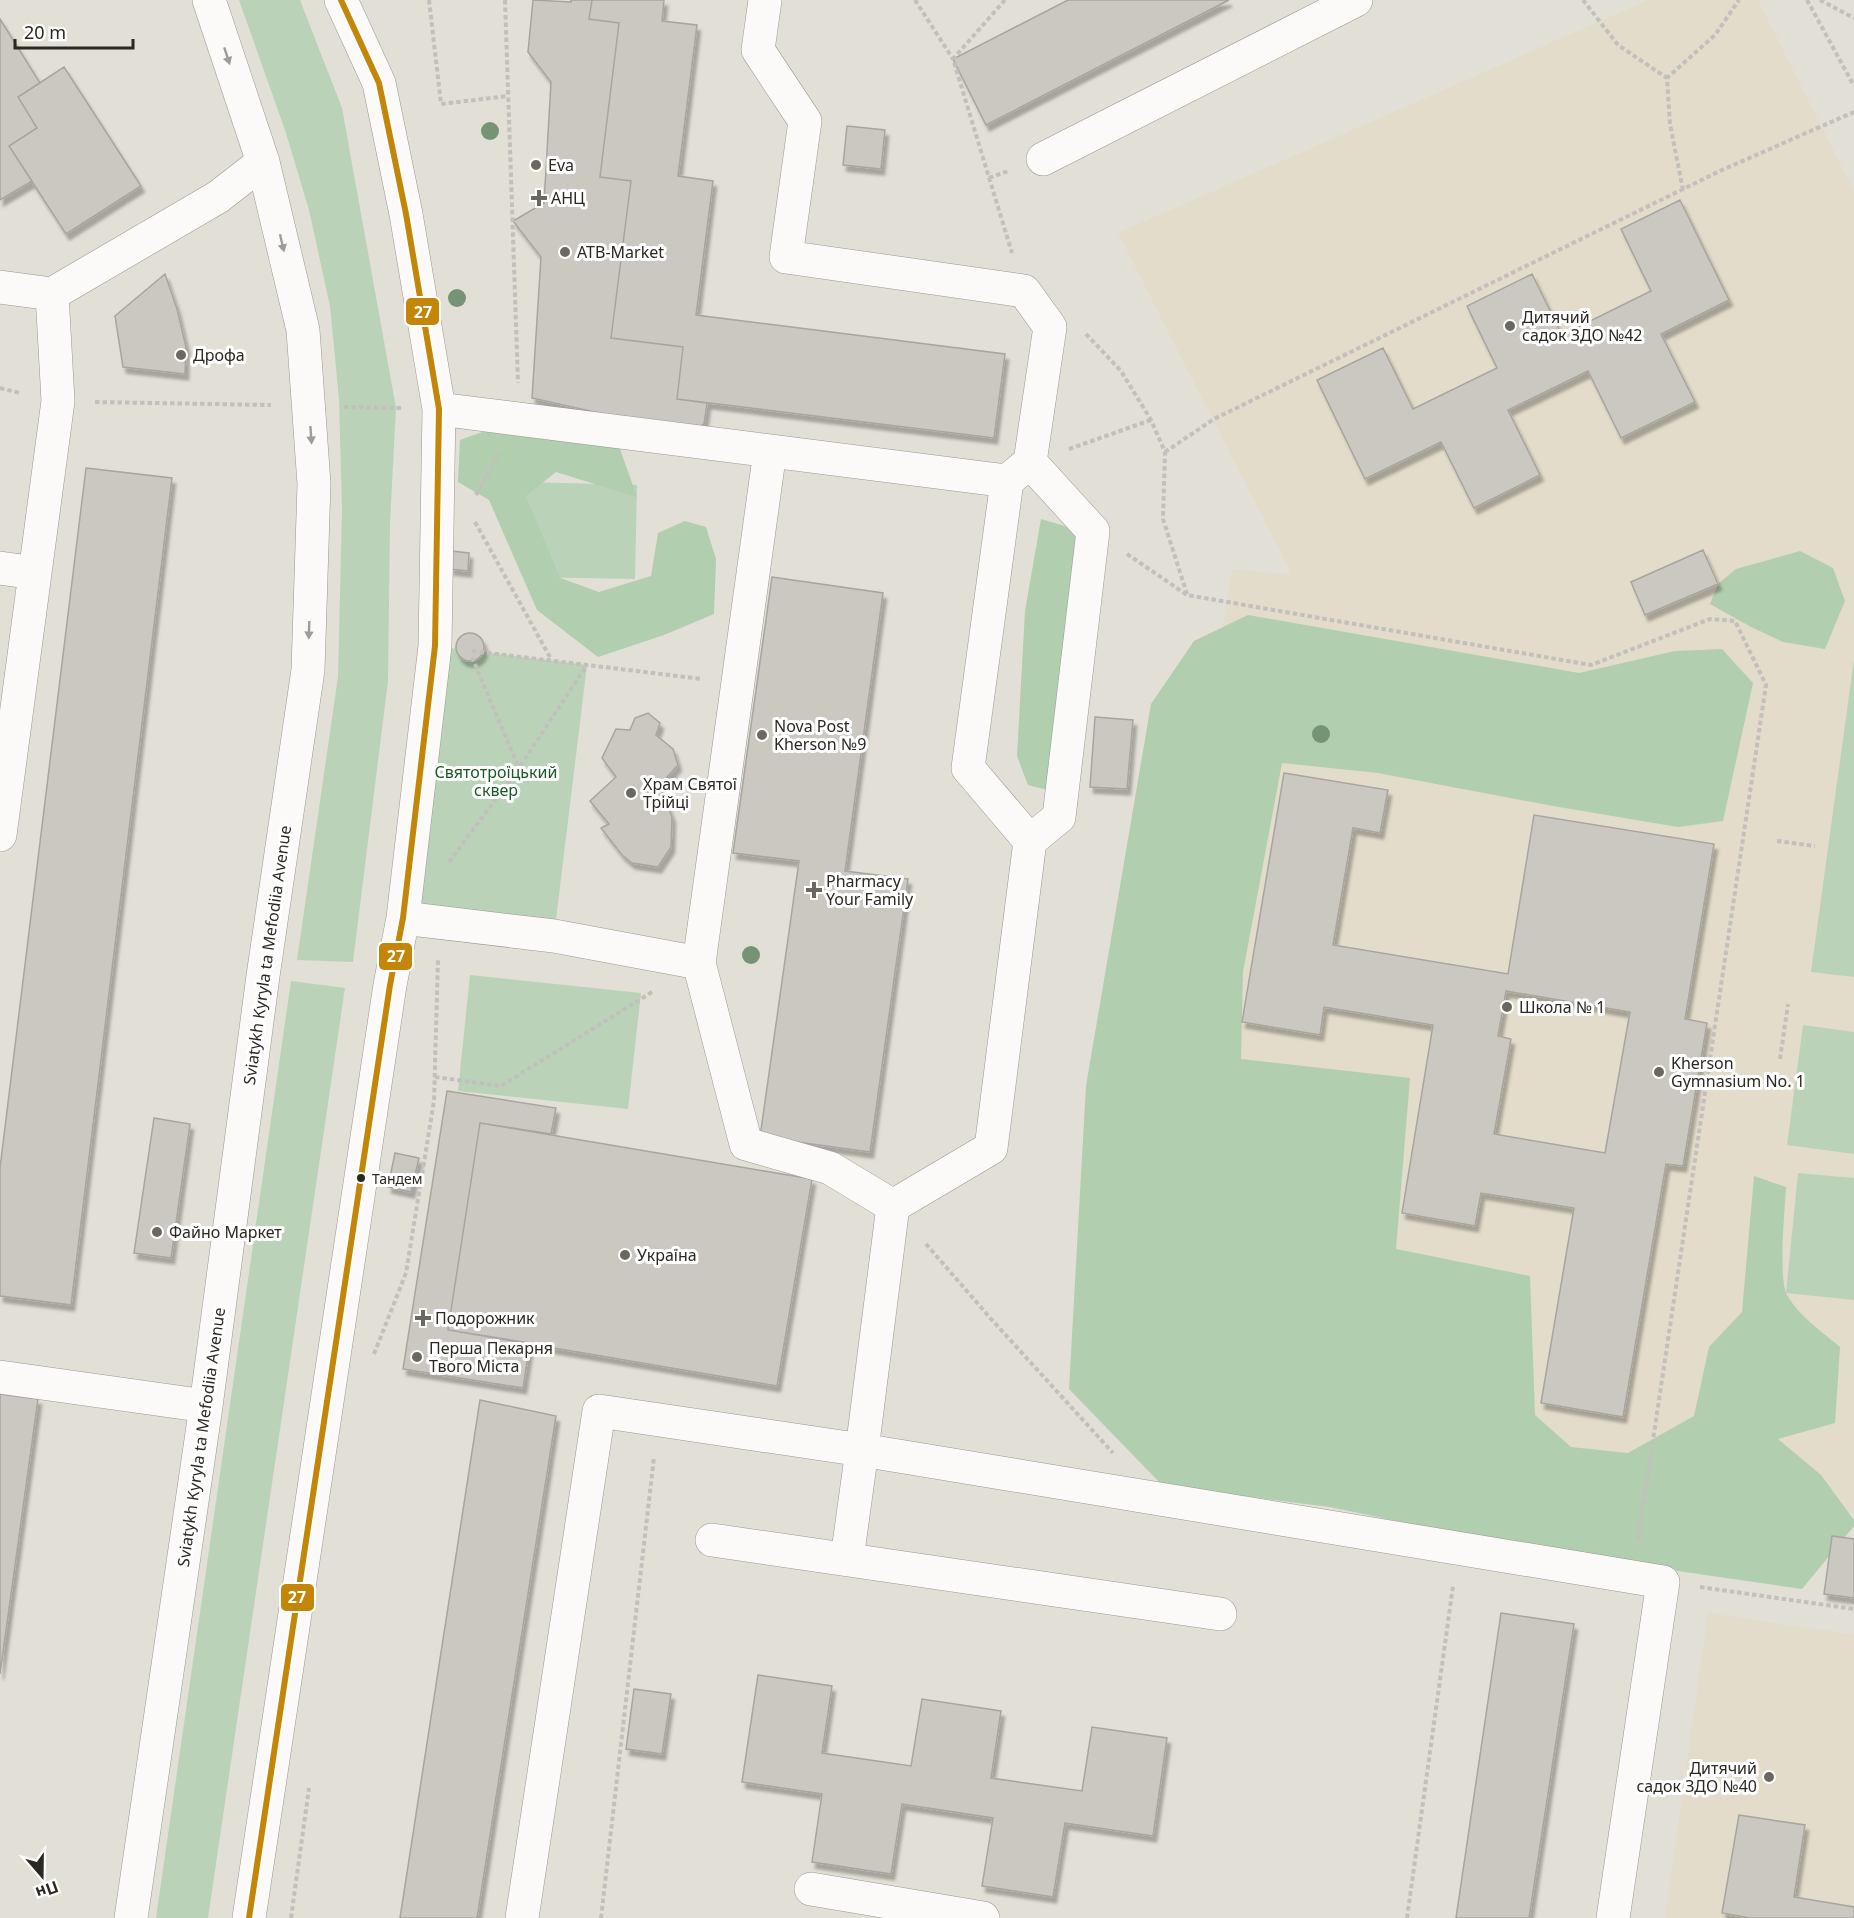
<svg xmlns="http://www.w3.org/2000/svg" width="1854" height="1918" viewBox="0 0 1854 1918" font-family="'Noto Sans',sans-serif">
<defs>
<filter id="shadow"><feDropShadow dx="3.5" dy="6" stdDeviation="1.5" flood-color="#0004"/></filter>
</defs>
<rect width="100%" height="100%" fill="#e2dfd6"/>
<path fill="#e3dcca" d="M1648,0H1758L1854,191V1513L1093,1411L1232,569L1292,575L1118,233Z
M1708,1613L1854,1635V1918H1665Z"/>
<path fill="#bad3b8" d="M239,0H300L342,108L396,408L390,523L388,681L353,962L297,960L338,677L342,509L339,399L330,306L309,210L286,133Z
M526,482L637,485L635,579L524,577Z
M435,646L587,665L554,936L403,918Z
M1854,659V977L1811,972Z
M470,975L641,993L628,1109L458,1091Z
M291,981L345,988L208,1918H156Z
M1803,1025L1854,1032V1154L1787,1145Z
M1798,1173L1854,1178V1300L1786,1293Z"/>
<path fill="#b1ceaf" d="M491,429L576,434L620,449L637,497L556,472L526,496L560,578L599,592L651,576L658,533L685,521L706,527L716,559L714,614L664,635L598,657L537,610L489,500L458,482L460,440Z
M1041,519L1081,531L1052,791L1028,785L1017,756L1025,611Z
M1800,551L1833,568L1845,601L1825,649L1783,642L1751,627L1710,604L1718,584L1736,569Z
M1248,615L1579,673L1675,651L1722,649L1753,683L1723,821L1678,827L1553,806L1378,773L1282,763L1243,972L1241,1059L1410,1078L1396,1249L1530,1276L1535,1415L1571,1447L1628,1453L1694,1416L1709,1347L1742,1312L1754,1176L1786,1187C1785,1209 1778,1278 1787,1295C1799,1316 1822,1332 1840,1347L1835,1423L1778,1439L1821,1475L1854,1520V1526L1802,1589L1539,1551L1330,1507L1163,1486L1069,1389L1086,1086L1151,704L1194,641Z"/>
<path fill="#cac8c1" stroke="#a8a59e" stroke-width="1.5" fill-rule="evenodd" filter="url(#shadow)" d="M533,0L571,2V0H592L589,19L619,23L600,177L631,181L611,338L683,347L677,399L707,403L704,424L688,433L532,398L541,257L513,221L544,203L551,82L528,52Z
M592,0H664L662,21L697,25L678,176L713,181L696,315L1005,354L994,438L677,399L683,347L611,338L631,181L600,177L619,23L589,19Z
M1068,0H1229L986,125L953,59Z
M0,19L40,83L18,97L37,128L9,146L32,181L0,200Z
M64,67L141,186L66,234L9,146L37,128L18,97Z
M847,126L885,130L881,169L843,165Z
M1680,200L1729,300L1661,334L1695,402L1621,438L1588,371L1508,410L1540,475L1474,508L1441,442L1365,479L1317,380L1383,348L1413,409L1497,368L1467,306L1532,274L1562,335L1651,291L1621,229Z
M165,274L177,309L186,347L185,374L123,367L115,316Z
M86,468L172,478L71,1305L0,1296V1168Z
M1703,550L1718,584L1645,615L1631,582Z
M451,551L469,553L468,571L450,569Z
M772,577L883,593L845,871L908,879L870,1152L760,1137L799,861L733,853Z
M456 647a14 14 0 1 1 28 0a14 14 0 1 1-28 0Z
M648,713L660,723L656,735L673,749L678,765L660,785L672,817L671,847L658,867L632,863L622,855L601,828L609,824L590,801L616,777L602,758L616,729L630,730L635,718Z
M1095,717L1133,720L1127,789L1090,787Z
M1284,773L1388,790L1380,833L1353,828L1333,945L1508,974L1534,815L1714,844L1685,1019L1707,1023L1683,1166L1666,1164L1623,1417L1541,1403L1574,1208L1481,1193L1475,1226L1402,1213L1433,1025L1324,1007L1320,1035L1242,1022ZM1506,991L1630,1012L1605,1153L1494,1134L1511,1039L1498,1036Z
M447,1091L556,1108L551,1134L480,1123L448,1330L530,1343L523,1388L403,1369Z
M154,1118L190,1124L171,1258L134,1253Z
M480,1123L812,1179L777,1386L448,1330Z
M395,1153L419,1158L411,1192L388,1187Z
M0,1394L38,1399L0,1674Z
M480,1400L556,1416L477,1918H400Z
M1832,1536L1854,1539V1598L1824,1594Z
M1501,1613L1574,1624L1529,1918H1456Z
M758,1675L832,1686L822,1753L911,1766L922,1699L1001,1711L991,1778L1082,1791L1092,1727L1167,1738L1153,1836L1065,1823L1053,1897L982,1886L993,1818L902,1804L891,1874L812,1862L822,1794L742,1782Z
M634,1689L671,1694L662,1754L626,1749Z
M1739,1815L1805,1825L1794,1897L1854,1907V1918H1750L1722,1913Z"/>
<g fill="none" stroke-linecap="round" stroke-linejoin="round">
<g stroke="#999790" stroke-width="34">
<path id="minor" d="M765,0L758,50L805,121L786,257L1024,291L1050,327L1030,462L1007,481
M1043,159L1356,0
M0,287L52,294
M439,409L1007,481L968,768L1030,841L991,1148L893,1206
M0,568L35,573
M0,835L58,401L52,294L218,197L263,162
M1030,841L1059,817L1093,531L1030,462
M403,918L554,936L699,963L746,1144L830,1168L893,1206L862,1450L1663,1582L1613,1918
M699,963L770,451
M0,1377L206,1406
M712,1540L1220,1614
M811,1889L983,1918
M131,1918L206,1406L263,976L308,670L314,484L303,330L263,162L209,0
M249,1918L390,985L403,918L435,646L439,409L406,214L379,83L341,0
M522,1918L599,1411L862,1450L847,1559"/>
</g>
<path stroke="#c2bfbc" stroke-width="4" stroke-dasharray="4.5 3" stroke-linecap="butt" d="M429,0L441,104L508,96
M505,0L518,383
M915,0L953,59
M1005,0L953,59L1012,253
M1583,0L1618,45L1667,78
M1807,0L1854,86
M1820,0L1854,18
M989,178L1008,171
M1683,190L1670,124L1667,78L1715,35L1739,0
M1086,334L1121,371L1151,420L1165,452L1163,519L1187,594
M0,388L20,393
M95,402L271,405
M344,407L403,408
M1069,449L1151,420
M1165,452L1214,419L1722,170L1854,112
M476,495L499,454
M475,522L551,659
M1127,554L1187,595L1591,665L1710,619L1735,621L1766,685L1638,1540
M472,651L702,679
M472,657L519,768
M1777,841L1815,846
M449,862L519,768L587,665
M1780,1059L1788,1004
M435,1077L501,1086L652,992
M926,1244L992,1320L1113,1453
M374,1354L406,1273L434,1101L438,959
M1700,1587L1854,1609
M291,1918L309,1788
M601,1918L654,1457
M1407,1918L1453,1586"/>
<use href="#minor" stroke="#fbfaf9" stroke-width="33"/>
<g stroke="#fff" stroke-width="10">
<path id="bus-1" d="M249,1918L390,985L403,918L435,646L439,409L406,214L379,83L341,0"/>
</g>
<use href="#bus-1" stroke="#c48608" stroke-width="6"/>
</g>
<g fill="#759476">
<circle cx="490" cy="131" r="9"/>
<circle cx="457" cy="298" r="9"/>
<circle cx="1321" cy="734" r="9"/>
<circle cx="751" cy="955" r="9"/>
</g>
<defs><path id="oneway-solid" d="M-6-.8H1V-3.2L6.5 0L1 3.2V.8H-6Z" transform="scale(1.5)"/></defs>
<g fill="#9d9c98">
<use href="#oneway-solid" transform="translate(227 56) rotate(72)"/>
<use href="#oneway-solid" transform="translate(282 243) rotate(77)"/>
<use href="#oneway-solid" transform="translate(311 435) rotate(86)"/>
<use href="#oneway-solid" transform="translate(309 630) rotate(92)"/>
</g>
<g fill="#6b6861" stroke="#fff" stroke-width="2">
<circle cx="536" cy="165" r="6"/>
<path d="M536 189h6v6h6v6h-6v6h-6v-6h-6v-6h6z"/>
<circle cx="565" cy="252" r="6"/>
<circle cx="1510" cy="326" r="6"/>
<circle cx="181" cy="355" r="6"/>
<circle cx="762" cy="735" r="6"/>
<circle cx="631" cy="793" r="6"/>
<path d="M811 881h6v6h6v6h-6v6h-6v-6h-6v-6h6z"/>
<circle cx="1507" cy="1007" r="6"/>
<circle cx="1659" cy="1072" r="6"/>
<circle cx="157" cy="1232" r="6"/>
<circle cx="625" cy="1255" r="6"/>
<path d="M420 1309h6v6h6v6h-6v6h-6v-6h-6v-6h6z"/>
<circle cx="417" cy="1357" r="6"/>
<circle cx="1769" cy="1777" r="6"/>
</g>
<circle fill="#2b2822" stroke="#fff" stroke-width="2" cx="361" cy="1178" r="5"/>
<g text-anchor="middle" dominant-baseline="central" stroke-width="6" stroke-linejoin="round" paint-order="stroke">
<g font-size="14" fill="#2b2822" stroke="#fff" text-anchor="start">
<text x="372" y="1178">Тандем</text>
</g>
<g font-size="16" fill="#2b2822" stroke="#fff" text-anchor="start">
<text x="548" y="165">Eva</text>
<text x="551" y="198">АНЦ</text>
<text x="577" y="252">ATB-Market</text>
<text x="1522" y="317">Дитячий<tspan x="1522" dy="18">садок ЗДО №42</tspan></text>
<text x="193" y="355">Дрофа</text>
<text x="774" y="726">Nova Post<tspan x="774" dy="18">Kherson №9</tspan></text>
<text x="643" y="784">Храм Святої<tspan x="643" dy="18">Трійці</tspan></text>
<text x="826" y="881">Pharmacy<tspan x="826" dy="18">Your Family</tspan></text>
<text x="1519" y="1007">Школа № 1</text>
<text x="1671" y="1063">Kherson<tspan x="1671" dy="18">Gymnasium No. 1</tspan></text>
<text x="169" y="1232">Файно Маркет</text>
<text x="637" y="1255">Україна</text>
<text x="435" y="1318">Подорожник</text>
<text x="429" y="1348">Перша Пекарня<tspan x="429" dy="18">Твого Міста</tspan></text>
<text x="1757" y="1768" text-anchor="end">Дитячий<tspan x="1757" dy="18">садок ЗДО №40</tspan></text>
</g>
<g font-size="16" fill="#1b5728" stroke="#fff">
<text x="496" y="772">Святотроїцький<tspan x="496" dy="18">сквер</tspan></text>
</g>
<g font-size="16" fill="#2b2822" stroke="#fff">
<text transform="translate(267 955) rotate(-82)">Sviatykh Kyryla ta Mefodiia Avenue</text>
<text transform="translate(201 1437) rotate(-82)">Sviatykh Kyryla ta Mefodiia Avenue</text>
</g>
</g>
<g stroke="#fff" stroke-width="2">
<rect x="405" y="297" width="35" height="29" rx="6" fill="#c48608"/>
<rect x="378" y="942" width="35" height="29" rx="6" fill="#c48608"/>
<rect x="280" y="1583" width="35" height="29" rx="6" fill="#c48608"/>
</g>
<g font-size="16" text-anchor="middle" font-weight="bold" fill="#fff">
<text x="423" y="318">27</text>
<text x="396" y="962">27</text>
<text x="297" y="1603">27</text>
</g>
<g transform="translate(42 1876) rotate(160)" stroke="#ffffff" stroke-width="4.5" paint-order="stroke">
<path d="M0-4.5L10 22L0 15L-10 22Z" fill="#2b2822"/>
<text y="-9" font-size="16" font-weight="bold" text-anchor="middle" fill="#2b2822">Пн</text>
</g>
<path d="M15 39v9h118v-9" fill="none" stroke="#2b2822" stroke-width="3"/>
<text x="24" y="39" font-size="18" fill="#2b2822" stroke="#ffffff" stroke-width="4.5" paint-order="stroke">20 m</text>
</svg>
